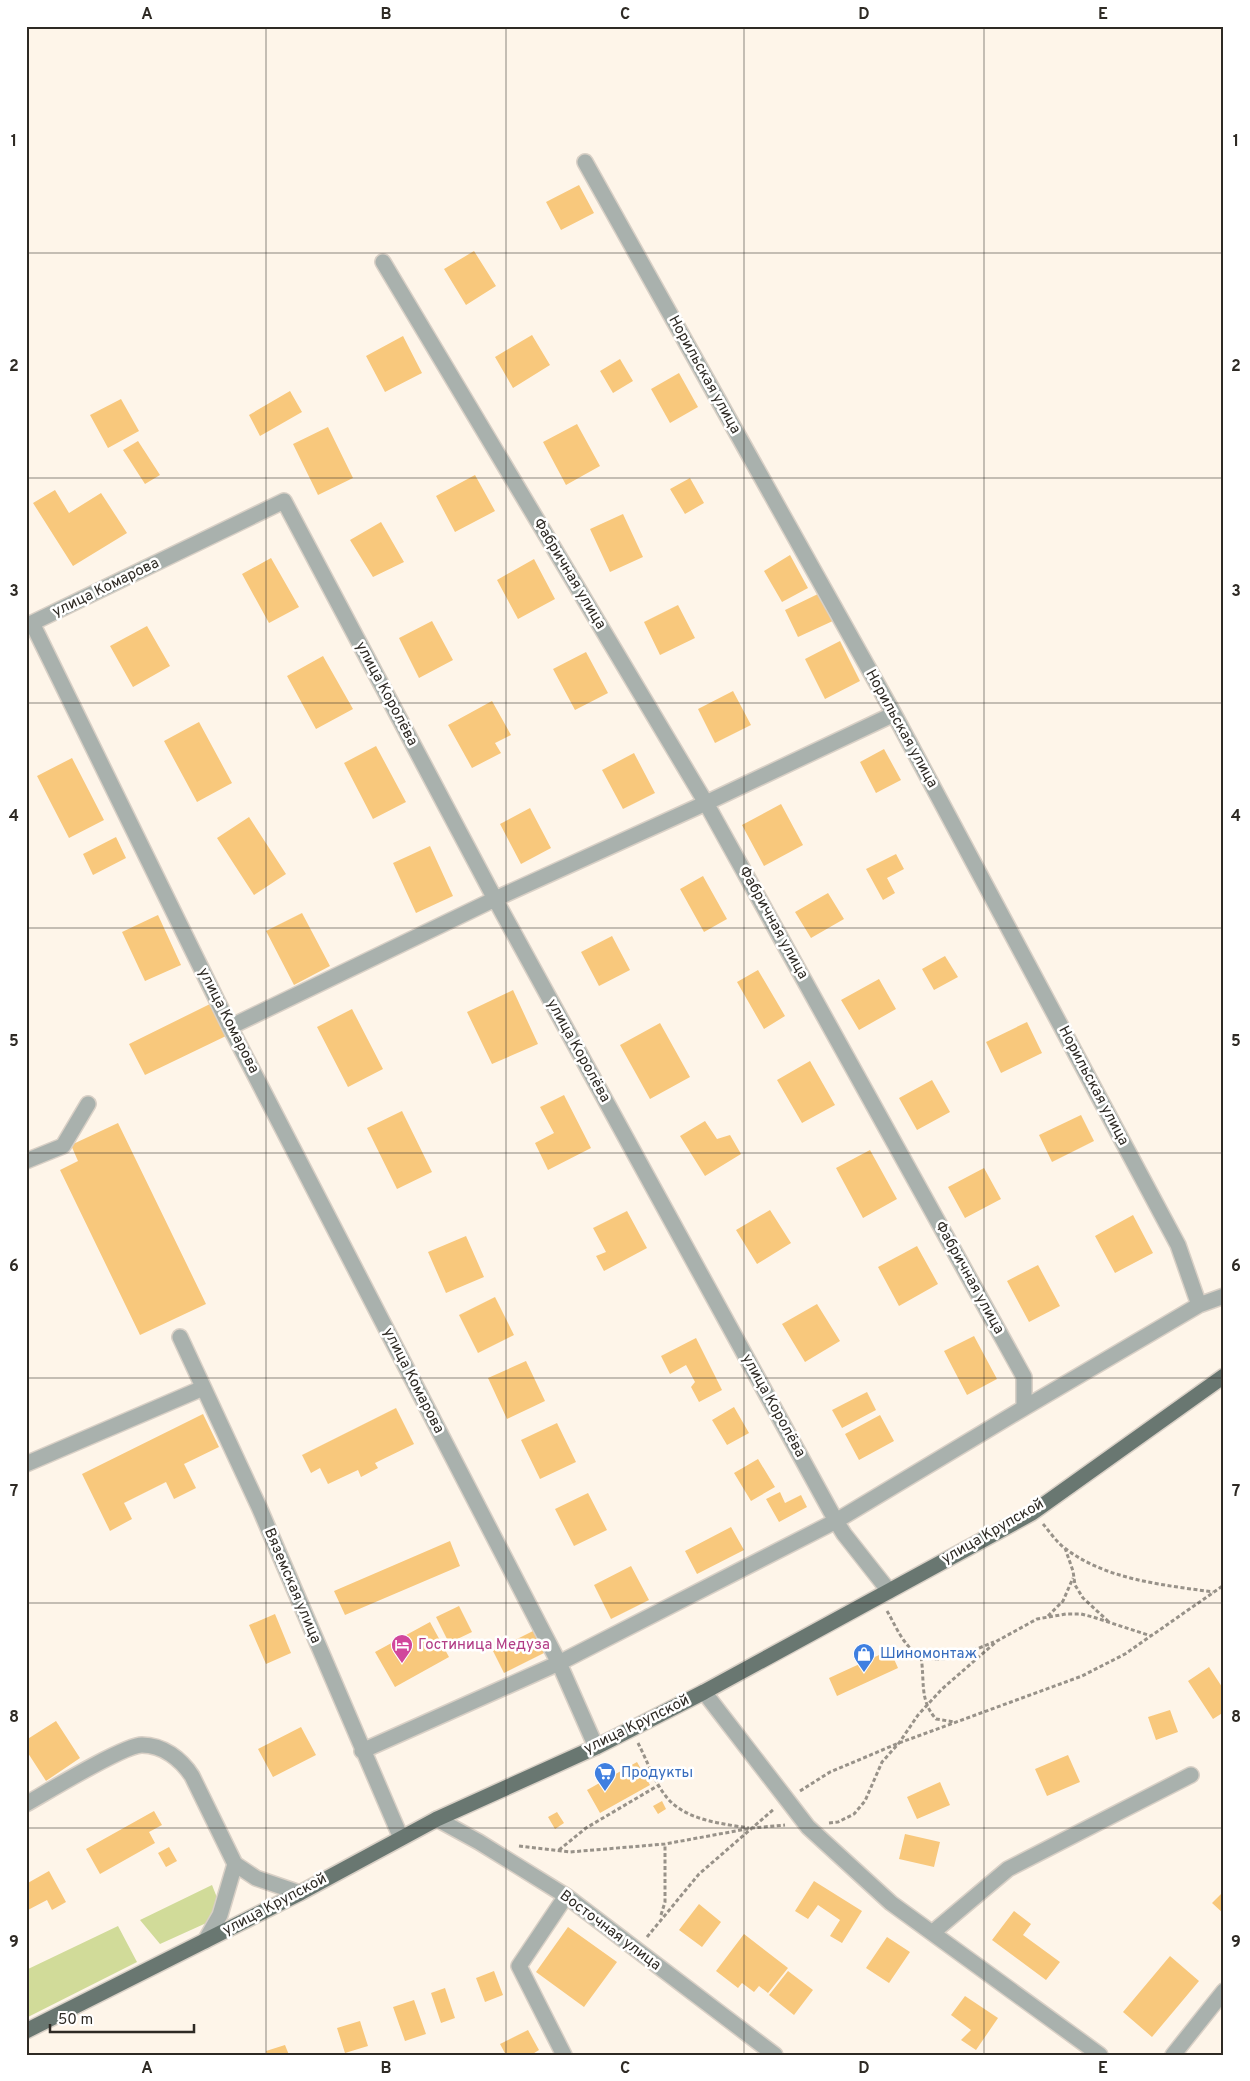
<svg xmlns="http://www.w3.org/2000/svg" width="1250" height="2081" viewBox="0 0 1250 2081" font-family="Overpass,sans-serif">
<rect width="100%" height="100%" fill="#fef5e9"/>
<path fill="#d1db99" d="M212,1885L224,1915L160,1944L140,1920Z
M118,1926L137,1962L26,2018V1970Z"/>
<path fill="#f8c87c" d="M579,185L594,213L561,230L546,202Z
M474,251L496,286L466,305L444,269Z
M532,335L550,365L513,388L495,357Z
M403,336L422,373L385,392L366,356Z
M620,359L633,381L613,393L600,371Z
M679,373L698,407L670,423L651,389Z
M290,391L302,412L260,436L249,415Z
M121,399L139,431L108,448L90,415Z
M577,424L600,466L566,485L543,442Z
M328,427L353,478L318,495L293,444Z
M138,441L160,475L145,484L123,450Z
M475,475L495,511L455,532L436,496Z
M690,478L704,503L685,514L670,489Z
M55,490L69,513L101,493L127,533L73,566L33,503Z
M623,514L643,557L610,572L590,529Z
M381,522L404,562L373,577L350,540Z
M790,555L808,588L782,602L764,571Z
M271,558L299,607L269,623L242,574Z
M534,559L555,599L518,619L497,580Z
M822,592L835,620L798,637L785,610Z
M678,605L695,638L660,655L644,622Z
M432,621L453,660L419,678L399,638Z
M147,626L170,666L133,687L110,646Z
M840,641L860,681L825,699L805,659Z
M586,652L608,693L575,710L553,669Z
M323,656L353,709L316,729L287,676Z
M733,691L751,725L715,743L698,709Z
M492,701L511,735L495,743L501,753L472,768L448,725Z
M199,722L232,783L197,802L164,741Z
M376,746L406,802L373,819L344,763Z
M884,749L901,780L876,793L860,762Z
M634,753L655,793L623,809L602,770Z
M72,758L104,820L69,838L37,776Z
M781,804L803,845L764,866L742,825Z
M530,808L551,848L521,864L500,824Z
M249,817L286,874L254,895L217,838Z
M116,837L126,858L93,875L83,854Z
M430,846L453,896L416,913L393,863Z
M896,854L904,869L887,878L895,893L883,900L866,869Z
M703,876L727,919L704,932L680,889Z
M828,893L844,919L811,938L795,912Z
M302,913L330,966L294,985L266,931Z
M158,915L181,965L145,981L122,932Z
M612,936L630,970L599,986L581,952Z
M945,956L958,977L934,990L922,969Z
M758,970L785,1016L764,1029L737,982Z
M879,979L896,1009L859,1030L841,1000Z
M513,990L538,1044L492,1064L467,1012Z
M210,1004L226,1036L145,1075L129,1044Z
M352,1009L383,1069L348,1087L317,1027Z
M1027,1022L1042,1053L1001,1073L986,1042Z
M660,1023L690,1077L650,1099L620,1045Z
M810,1061L835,1105L802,1123L777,1080Z
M932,1080L950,1112L917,1130L899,1098Z
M564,1095L591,1148L548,1170L535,1143L554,1133L540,1107Z
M402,1111L432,1172L397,1189L367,1128Z
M1081,1115L1094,1141L1052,1162L1039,1135Z
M705,1121L717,1139L730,1135L741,1154L705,1176L680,1136Z
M118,1123L206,1304L140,1335L60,1170L78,1161L71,1145Z
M870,1150L897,1199L863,1218L836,1168Z
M984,1168L1001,1199L965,1218L948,1187Z
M770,1210L791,1243L757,1264L736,1230Z
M627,1211L647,1248L604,1271L596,1256L606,1252L593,1228Z
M1133,1215L1153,1253L1115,1273L1095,1236Z
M466,1236L484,1277L446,1293L428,1252Z
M917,1246L938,1284L899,1306L878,1267Z
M1038,1265L1060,1306L1029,1322L1007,1281Z
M495,1297L514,1335L478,1353L459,1315Z
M817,1304L840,1341L805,1362L782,1324Z
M974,1336L997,1379L967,1395L944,1351Z
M696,1338L722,1390L699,1402L691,1387L695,1382L686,1365L670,1374L661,1356Z
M526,1361L545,1401L507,1419L488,1378Z
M867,1392L876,1410L842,1428L832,1410Z
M734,1407L749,1433L727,1445L712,1420Z
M396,1408L414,1444L375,1463L378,1468L361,1477L358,1470L328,1484L320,1468L311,1473L302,1455Z
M203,1414L219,1447L184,1464L196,1488L174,1499L166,1482L124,1503L132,1519L110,1531L82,1474Z
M880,1415L894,1441L859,1460L845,1434Z
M557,1423L576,1462L540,1479L521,1440Z
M758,1459L775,1487L751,1501L734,1473Z
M780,1492L785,1503L801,1495L807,1507L779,1522L766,1499Z
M588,1493L607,1530L574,1546L555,1509Z
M731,1527L744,1550L697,1574L685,1551Z
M450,1541L460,1566L345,1615L334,1591Z
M631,1566L649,1600L611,1619L594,1585Z
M459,1606L472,1632L449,1643L436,1617Z
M275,1614L291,1653L266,1664L249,1625Z
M430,1622L449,1657L395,1687L375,1652Z
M535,1630L546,1652L504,1673L493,1651Z
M890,1650L898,1668L837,1696L829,1678Z
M1209,1667L1224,1690V1712L1213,1719L1188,1681Z
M1170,1710L1178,1732L1156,1740L1148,1717Z
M56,1721L80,1758L46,1781L26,1750V1740Z
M301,1727L316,1755L273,1777L258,1749Z
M1068,1755L1080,1782L1047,1796L1035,1769Z
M637,1762L650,1785L600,1813L587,1790Z
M940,1782L950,1805L917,1819L907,1797Z
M662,1801L666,1809L658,1814L653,1806Z
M154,1811L162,1825L149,1832L155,1843L100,1874L86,1849Z
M557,1812L564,1823L555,1829L548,1817Z
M905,1834L940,1842L934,1867L899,1859Z
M169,1847L177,1861L166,1867L158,1853Z
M49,1871L66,1902L52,1910L47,1900L26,1911V1884Z
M814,1881L862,1911L842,1943L830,1936L840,1920L818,1905L808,1919L795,1911Z
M1224,1891V1914L1212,1903Z
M699,1904L721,1922L702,1947L679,1930Z
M1014,1911L1031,1924L1023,1935L1060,1962L1046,1980L992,1940Z
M568,1927L617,1962L584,2007L536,1972Z
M744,1934L788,1968L768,1993L759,1986L754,1992L742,1983L738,1988L716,1971Z
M887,1937L910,1952L889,1983L866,1968Z
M1170,1956L1199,1981L1152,2037L1123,2012Z
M494,1971L503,1995L485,2002L476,1978Z
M788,1971L813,1990L794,2015L769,1995Z
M445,1988L455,2018L441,2023L431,1993Z
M965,1996L998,2018L976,2050L961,2040L971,2030L951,2015Z
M414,2000L426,2034L405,2041L393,2007Z
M360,2021L368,2046L345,2053L337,2028Z
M528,2030L539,2050L531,2055H506L500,2044Z
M285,2045L289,2055H267L266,2051Z"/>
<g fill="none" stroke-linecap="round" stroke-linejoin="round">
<g stroke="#d9d0c6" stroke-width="18">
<path id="minor" d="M585,162L894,714L1178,1245L1199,1305
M230,1027L495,899L706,803L894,714
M26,1161L63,1146L88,1104
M180,1337L259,1507L401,1838
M1024,1408L1199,1305L1224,1296
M26,1464L203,1388
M704,1692L808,1827L891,1903L1100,2055
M596,1747L559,1663L230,1027L32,623L284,501L495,899L836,1521L844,1534L889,1591
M362,1751L559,1663L836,1521L1024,1408V1377L706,803L383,262
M26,1804C47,1792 124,1745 142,1745C163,1745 181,1759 192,1776L235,1864L256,1878L300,1893
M437,1819L479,1842L566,1896L775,2055
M932,1933L1008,1869L1191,1775
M205,1941L220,1915L235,1864
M564,2055L519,1966L566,1896
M1173,2055L1224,1991"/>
</g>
<g stroke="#d9d0c6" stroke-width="18">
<path id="major" d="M26,2031L300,1893L437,1819L596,1747L704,1692L1032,1513L1224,1376"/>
</g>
<path stroke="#989289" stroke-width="3" stroke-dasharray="4 2.5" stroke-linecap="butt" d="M1043,1524C1050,1532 1057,1543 1066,1549C1107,1580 1164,1585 1213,1592
M1065,1548L1073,1571L1075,1585L1083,1598L1109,1622
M887,1611C893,1621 898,1633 905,1642C928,1674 965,1653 994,1642
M1048,1616L1063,1601L1073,1578
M921,1657C925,1681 919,1700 936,1719L955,1722
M638,1743C648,1762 656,1788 672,1803C692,1821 724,1824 749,1828
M800,1791L830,1772L899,1743L1082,1676L1125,1654L1224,1585
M829,1823L838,1822L854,1814L865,1801L882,1762L899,1743L918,1715L942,1689L997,1641L1037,1619L1066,1614H1081L1093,1617L1151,1636
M519,1846L570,1852L665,1844L752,1828L785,1825
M559,1850L586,1828L659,1785
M661,1915L665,1902V1844
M647,1937L699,1874L774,1809"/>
<use href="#minor" stroke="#a9b1ad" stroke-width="15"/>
<use href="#major" stroke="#697771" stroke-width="15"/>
</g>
<path fill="none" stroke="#2e2a24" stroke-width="1" stroke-opacity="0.55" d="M266,26V2055M506,26V2055M744,26V2055M984,26V2055M26,253H1224M26,478H1224M26,703H1224M26,928H1224M26,1153H1224M26,1378H1224M26,1603H1224M26,1828H1224"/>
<defs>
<g id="hotel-pin" transform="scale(1.125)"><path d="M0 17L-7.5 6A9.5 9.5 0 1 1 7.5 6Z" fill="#d1479c" stroke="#fff"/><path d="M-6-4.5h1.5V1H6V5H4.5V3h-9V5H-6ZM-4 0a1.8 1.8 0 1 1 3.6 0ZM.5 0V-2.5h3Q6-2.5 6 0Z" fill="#fff"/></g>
<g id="shop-pin" transform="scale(1.125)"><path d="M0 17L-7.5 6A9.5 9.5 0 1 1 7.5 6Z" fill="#3f7fe0" stroke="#fff"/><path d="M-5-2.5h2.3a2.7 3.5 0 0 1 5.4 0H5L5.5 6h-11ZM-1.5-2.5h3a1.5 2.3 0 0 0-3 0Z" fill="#fff"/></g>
<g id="supermarket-pin" transform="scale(1.125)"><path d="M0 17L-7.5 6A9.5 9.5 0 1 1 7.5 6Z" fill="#3f7fe0" stroke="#fff"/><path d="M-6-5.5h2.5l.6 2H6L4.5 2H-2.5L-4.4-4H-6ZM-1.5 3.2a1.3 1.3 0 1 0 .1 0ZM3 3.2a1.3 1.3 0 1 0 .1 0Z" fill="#fff"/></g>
</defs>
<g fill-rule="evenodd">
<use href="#hotel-pin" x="402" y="1645"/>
<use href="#shop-pin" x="864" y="1654"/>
<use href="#supermarket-pin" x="605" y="1773"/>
</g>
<g text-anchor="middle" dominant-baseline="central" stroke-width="5" stroke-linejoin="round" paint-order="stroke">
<g font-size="15" fill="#2e2a24" stroke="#fff">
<text transform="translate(704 375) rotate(61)">Норильская улица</text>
<text transform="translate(569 574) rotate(59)">Фабричная улица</text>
<text transform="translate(106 588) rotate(-26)">улица Комарова</text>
<text transform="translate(386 694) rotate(62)">улица Королёва</text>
<text transform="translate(901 729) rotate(61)">Норильская улица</text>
<text transform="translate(773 923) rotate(61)">Фабричная улица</text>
<text transform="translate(228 1021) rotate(63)">улица Комарова</text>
<text transform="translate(578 1051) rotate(61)">улица Королёва</text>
<text transform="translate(1093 1086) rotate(62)">Норильская улица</text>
<text transform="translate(969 1278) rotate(61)">Фабричная улица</text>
<text transform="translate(413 1381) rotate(63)">улица Комарова</text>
<text transform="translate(773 1406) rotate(61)">улица Королёва</text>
<text transform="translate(993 1532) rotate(-30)">улица Крупской</text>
<text transform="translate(292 1586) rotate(67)">Вяземская улица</text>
<text transform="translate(637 1725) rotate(-26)">улица Крупской</text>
<text transform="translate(275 1905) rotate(-28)">улица Крупской</text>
<text transform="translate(610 1931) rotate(37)">Восточная улица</text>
</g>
<g font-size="15" fill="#b23c85" stroke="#fff" text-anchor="start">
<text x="418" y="1645">Гостиница Медуза</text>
</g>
<g font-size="15" fill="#366cbe" stroke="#fff" text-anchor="start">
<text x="880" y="1654">Шиномонтаж</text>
<text x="621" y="1773">Продукты</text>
</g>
</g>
<rect width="1250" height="2081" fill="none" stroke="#ffffff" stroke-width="55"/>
<path d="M50 2024v8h144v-8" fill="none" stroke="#2e2a24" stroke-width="2.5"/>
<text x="58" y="2024" font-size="15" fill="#2e2a24" stroke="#ffffff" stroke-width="4" paint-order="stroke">50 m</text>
<rect x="28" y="28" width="1194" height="2026" fill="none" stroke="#2e2a24" stroke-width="2"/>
<g font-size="16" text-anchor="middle" font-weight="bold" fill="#2e2a24">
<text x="147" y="19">A</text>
<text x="386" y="19">B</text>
<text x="625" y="19">C</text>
<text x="864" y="19">D</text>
<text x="1103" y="19">E</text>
<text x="14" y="146">1</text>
<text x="1236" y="146">1</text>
<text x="14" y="371">2</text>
<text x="1236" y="371">2</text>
<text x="14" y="596">3</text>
<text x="1236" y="596">3</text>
<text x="14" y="821">4</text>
<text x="1236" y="821">4</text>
<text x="14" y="1046">5</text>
<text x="1236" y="1046">5</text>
<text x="14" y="1271">6</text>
<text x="1236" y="1271">6</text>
<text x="14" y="1496">7</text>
<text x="1236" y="1496">7</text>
<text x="14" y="1722">8</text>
<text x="1236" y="1722">8</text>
<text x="14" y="1947">9</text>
<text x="1236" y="1947">9</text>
<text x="147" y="2073">A</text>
<text x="386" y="2073">B</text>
<text x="625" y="2073">C</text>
<text x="864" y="2073">D</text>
<text x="1103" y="2073">E</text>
</g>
</svg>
